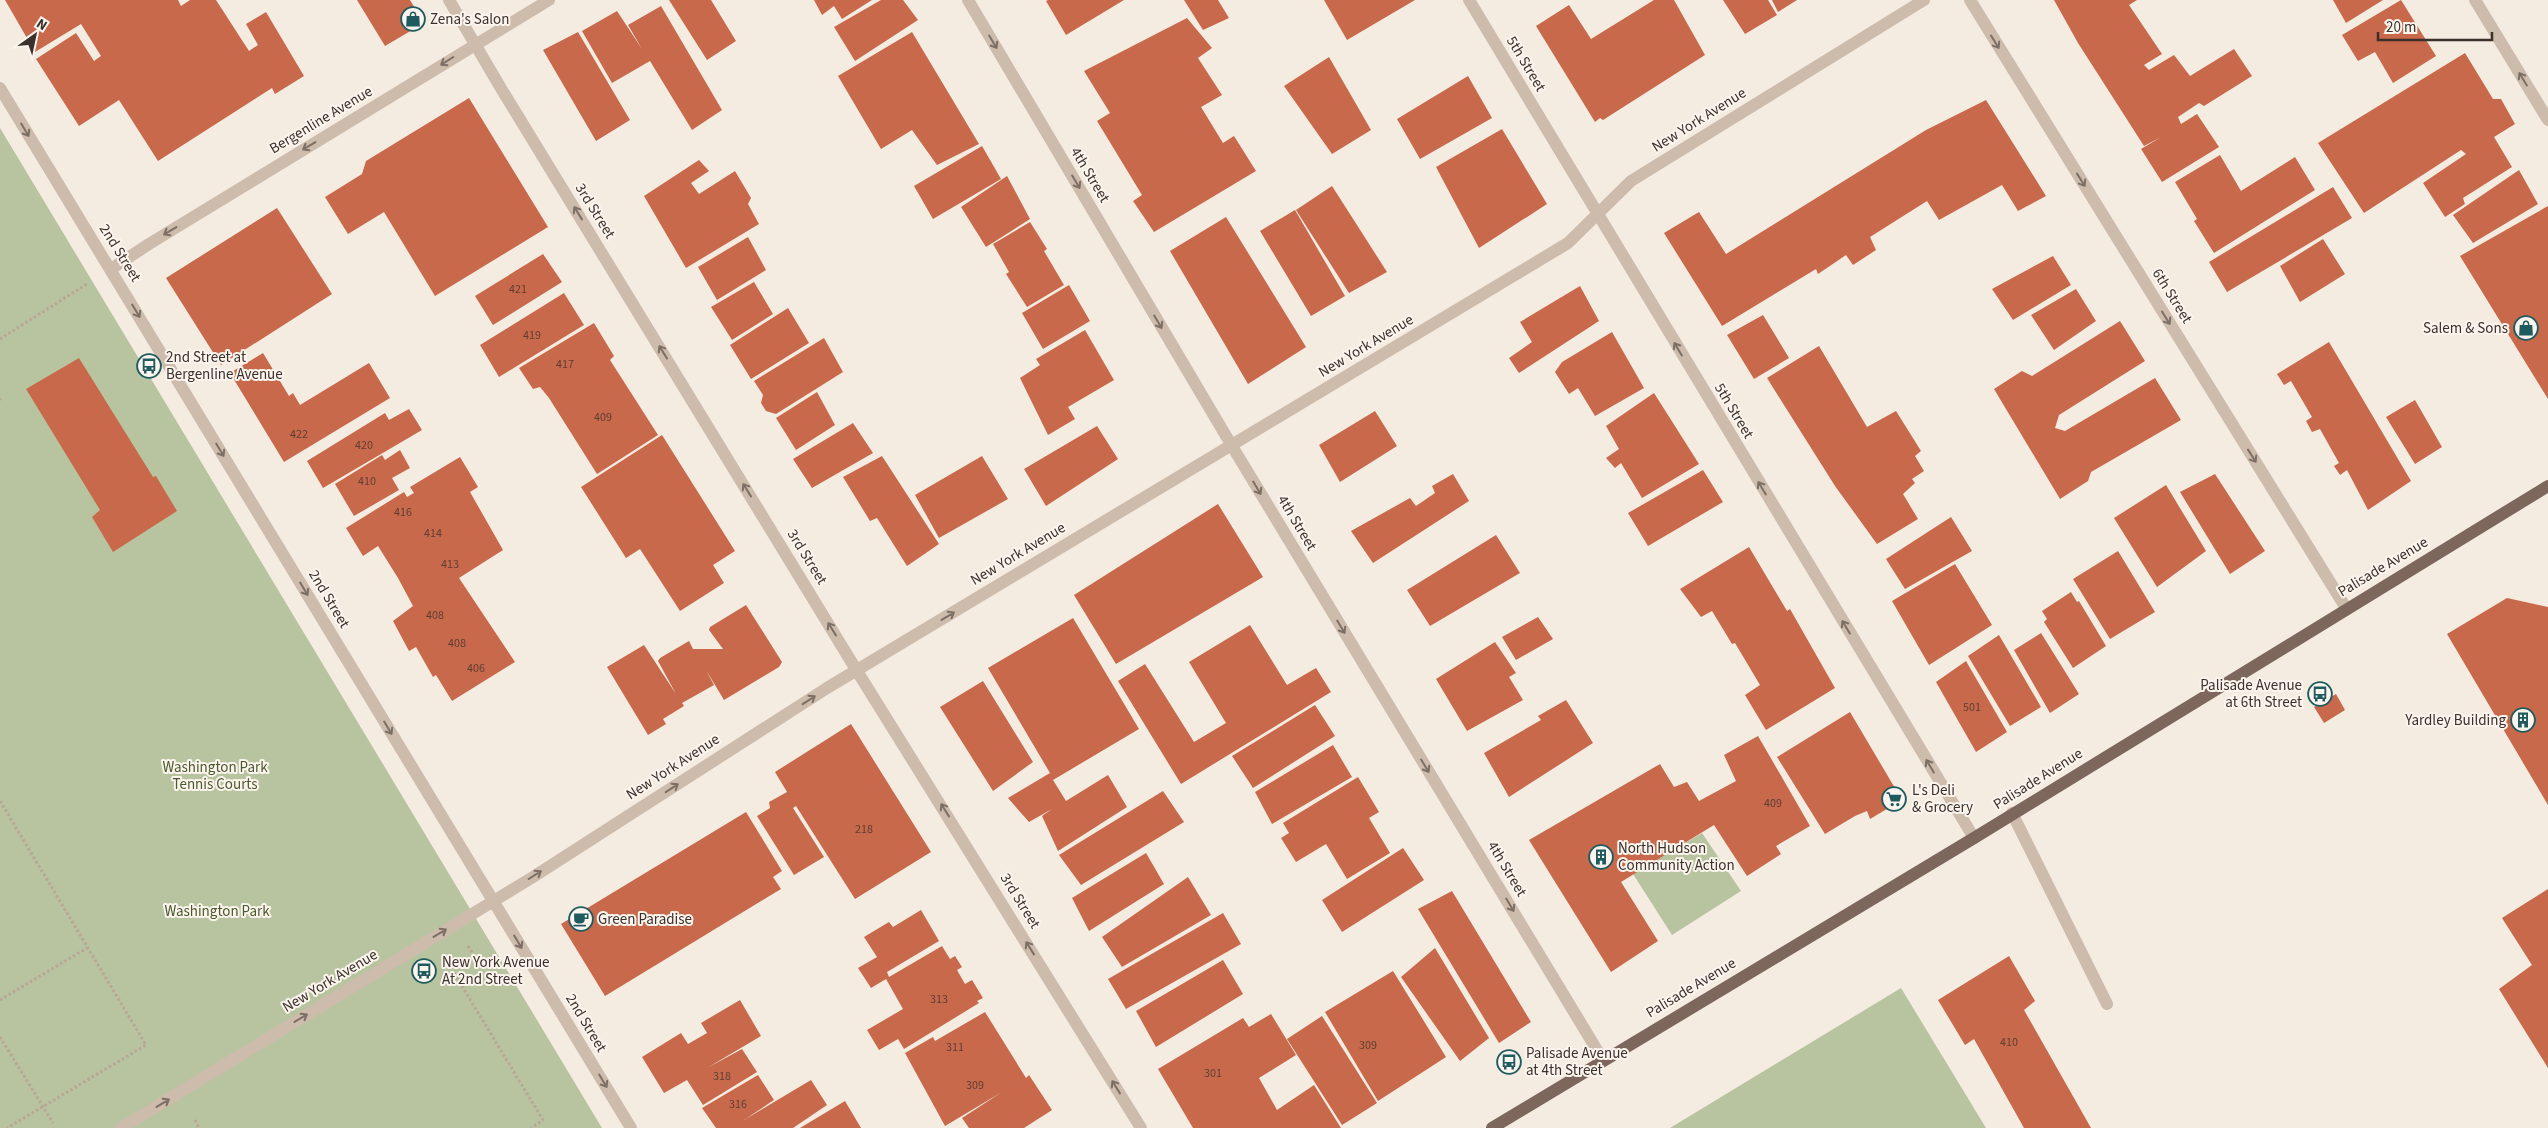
<svg xmlns="http://www.w3.org/2000/svg" width="2548" height="1128" viewBox="0 0 2548 1128" font-family="'Source Sans 3',sans-serif">
<rect width="100%" height="100%" fill="#f4ebe1"/>
<path fill="#b8c4a0" d="M0,128L602,1128H0Z
M1702,833L1741,891L1672,935L1633,874Z
M1901,988L1986,1128H1670Z"/>
<path fill="#c8694b" d="M5,0H178L181,6L190,0H216L249,51L258,45L246,24L266,12L304,76L275,94L272,88L158,161L119,100L79,126L36,59L76,33L94,61L101,56L81,24L35,52Z
M357,0H410L424,23L385,46Z
M669,0H711L736,41L707,60Z
M814,0H872L842,19L834,6L822,15Z
M881,0H903L918,20L855,61L834,27Z
M1048,0H1124L1066,35L1046,1Z
M1184,0H1218L1229,18L1203,30Z
M1324,0H1415L1347,40Z
M1654,0H1674L1705,55L1603,120L1600,118L1595,122L1536,26L1569,5L1591,39Z
M1723,0H1768L1777,15L1745,34Z
M1772,0H1797L1778,12Z
M2054,0H2137L2129,5L2162,54L2144,65L2149,70L2174,55L2190,76L2234,49L2252,76L2204,106L2199,103L2178,117L2181,124L2197,114L2219,147L2162,182L2141,149L2161,137L2144,146L2078,43Z
M2333,0H2383L2346,23Z
M2401,0L2436,56L2393,83L2375,52L2358,61L2342,35Z
M661,6L722,110L692,130L650,61L612,83L582,31L617,11L642,49L628,25Z
M1187,18L1212,48L1198,58L1222,95L1201,107L1223,143L1234,136L1256,171L1154,232L1133,201L1142,195L1097,121L1110,113L1084,71Z
M578,32L630,120L596,141L543,50Z
M912,32L979,144L937,165L912,130L881,149L838,76Z
M2465,53L2493,99H2501L2515,124L2494,137L2512,167L2463,198L2465,204L2445,217L2423,183L2466,154L2461,150L2364,213L2318,143Z
M1329,57L1371,130L1332,154L1284,86Z
M1468,76L1492,118L1420,159L1397,119Z
M469,98L548,227L435,296L384,212L348,234L325,197L362,174L366,161Z
M1986,100L2046,196L2018,211L2002,185L1939,220L1927,201L1870,237L1876,250L1853,265L1846,255L1818,274L1816,269L1722,326L1664,233L1699,212L1726,254L1926,130Z
M1502,129L1547,204L1479,248L1436,167Z
M982,146L1001,179L933,219L914,186Z
M2220,155L2241,191L2295,157L2315,190L2214,253L2194,221L2197,219L2175,182Z
M699,160L709,171L691,183L699,194L735,171L751,198L748,204L759,224L686,268L644,196Z
M2519,170L2538,204L2473,243L2453,215Z
M1007,176L1030,219L986,247L961,207Z
M1332,186L1387,272L1349,293L1296,210Z
M2333,187L2352,218L2227,292L2209,262Z
M2548,206V399L2460,256Z
M277,208L332,294L221,365L166,278Z
M1295,210L1345,296L1311,316L1260,231Z
M1226,217L1306,347L1248,384L1170,251Z
M1030,222L1047,249L1044,251L1064,285L1027,307L1006,274L1009,272L993,244Z
M748,237L766,270L717,300L698,267Z
M2323,239L2345,274L2300,302L2280,266Z
M543,254L562,282L493,325L475,296Z
M2053,256L2071,285L2013,320L1992,289Z
M754,282L773,314L732,340L711,307Z
M1069,285L1090,321L1043,349L1022,313Z
M1580,286L1599,321L1519,373L1509,358L1532,342L1520,322Z
M2076,289L2096,321L2054,350L2031,315Z
M564,293L584,325L499,377L480,345Z
M788,308L809,343L751,379L730,345Z
M1763,315L1789,358L1754,379L1727,335Z
M2120,321L2145,361L2059,415L2055,428L2065,431L2155,378L2181,420L2091,472L2088,481L2060,499L1994,389L2022,371L2032,376Z
M594,323L614,356L610,360L658,435L597,474L549,398L540,387L533,389L519,368Z
M1085,330L1114,380L1068,407L1075,419L1048,435L1020,378L1040,365L1036,359Z
M1612,332L1644,388L1595,416L1578,388L1569,394L1555,372L1562,362Z
M824,338L843,372L776,414L766,411L761,403L763,395L754,381Z
M2329,342L2411,481L2368,510L2347,470L2340,475L2334,466L2339,463L2320,429L2312,432L2306,421L2312,417L2291,381L2284,385L2277,374Z
M1819,346L1867,427L1896,411L1921,451L1915,456L1924,471L1912,479L1915,483L1903,494L1918,519L1877,544L1835,486L1767,378Z
M263,353L289,396L293,393L300,405L369,363L390,398L284,462L230,373Z
M79,358L153,477L156,476L177,511L113,552L92,517L100,510L26,389Z
M817,392L835,425L796,450L776,418Z
M1654,393L1699,464L1642,498L1621,463L1615,468L1606,458L1619,449L1606,426Z
M2415,400L2442,447L2415,464L2386,417Z
M409,409L422,430L323,488L307,461L385,413L389,420Z
M1375,411L1397,446L1340,482L1319,445Z
M853,423L873,453L812,488L793,459Z
M1097,426L1118,459L1046,506L1024,469Z
M662,435L735,551L713,565L724,583L680,611L640,549L626,558L581,487Z
M400,450L410,468L392,478L399,490L354,516L335,484L382,455L385,460Z
M882,456L939,544L907,566L877,518L870,521L843,477Z
M982,456L1008,499L939,538L915,495Z
M460,457L478,487L470,492L503,550L459,578L515,662L452,701L436,675L433,677L416,647L409,651L393,621L413,606L398,578L378,546L363,556L346,528L404,492L407,497L414,493L410,487Z
M1703,470L1723,502L1648,546L1628,513Z
M1453,474L1469,501L1373,563L1351,531L1410,498L1416,506L1435,493L1432,486Z
M2215,474L2265,551L2230,574L2180,492Z
M2166,485L2206,551L2157,587L2114,518Z
M1218,504L1263,577L1116,664L1074,595Z
M1951,517L1972,551L1905,589L1886,559Z
M1496,535L1520,573L1430,626L1407,590Z
M1749,547L1787,611L1790,609L1835,688L1766,730L1745,695L1760,685L1735,643L1732,644L1712,611L1701,617L1680,589Z
M2118,551L2155,612L2110,639L2073,579Z
M1955,564L1992,625L1929,665L1892,601Z
M2071,592L2077,602L2079,601L2106,646L2073,668L2044,622L2047,619L2042,611Z
M2507,598L2548,607V805L2447,634Z
M746,605L782,662L779,667L724,700L706,670L714,685L682,703L684,706L663,719L666,724L648,735L607,667L644,645L676,694L658,661L660,658L689,641L693,649H723L709,630L710,627Z
M1538,617L1553,639L1516,660L1502,637Z
M1073,618L1139,729L1053,780L1066,801L1108,775L1127,807L1058,851L1042,816L1052,809L1029,822L1008,798L1050,773L988,668Z
M1250,625L1287,685L1316,668L1331,692L1181,784L1118,681L1145,664L1194,742L1226,723L1189,662Z
M2041,633L2079,694L2050,713L2014,650Z
M1999,635L2041,707L2010,726L1968,656Z
M1495,642L1516,673L1509,677L1523,700L1467,731L1436,679Z
M1966,661L2007,732L1976,752L1936,682Z
M983,681L1033,762L993,791L940,707Z
M2336,694L2345,710L2324,723L2314,707Z
M1566,700L1593,743L1509,797L1484,753L1541,720L1538,716Z
M1315,705L1335,736L1253,788L1232,756Z
M1850,712L1902,800L1870,819L1867,811L1855,816L1825,834L1777,757Z
M851,724L931,852L855,899L796,806L793,808L824,857L794,875L757,816L770,808L769,802L787,792L775,772Z
M1758,736L1810,826L1776,846L1781,854L1747,876L1714,825L1621,882L1658,941L1611,972L1529,840L1660,764L1674,787L1687,782L1699,801L1736,781L1724,755Z
M1333,745L1352,777L1272,824L1255,792Z
M1358,777L1379,812L1369,818L1390,853L1347,879L1326,844L1296,862L1281,838L1289,833L1283,823Z
M1163,791L1184,822L1081,885L1059,855Z
M746,812L782,871L773,877L781,889L605,996L561,924Z
M1403,848L1424,880L1342,932L1322,900Z
M1146,853L1164,884L1089,931L1072,898Z
M1188,877L1211,915L1122,967L1102,937Z
M2548,889V1068L2499,989L2532,965L2502,918Z
M1452,891L1531,1022L1499,1043L1418,909Z
M921,910L939,941L887,972L889,977L942,946L950,959L955,956L962,967L957,970L965,984L972,980L983,998L977,1001L979,1003L904,1049L898,1039L879,1050L867,1030L903,1009L886,979L871,988L858,968L877,957L864,937L889,922L893,927Z
M1223,913L1241,944L1126,1009L1108,979Z
M1435,948L1489,1038L1460,1061L1401,977Z
M2009,956L2035,1001L2024,1010L2091,1128H2024L1974,1039L1965,1045L1938,1000Z
M1223,960L1243,994L1156,1047L1136,1011Z
M1393,971L1446,1057L1378,1101L1325,1012Z
M740,1000L761,1036L707,1068L742,1049L757,1072L703,1105L687,1080L664,1093L642,1057L681,1033L688,1044L707,1033L701,1023Z
M985,1012L1026,1078L1029,1075L1052,1110L1024,1128H969L962,1118L1002,1092L945,1126L905,1053L933,1037L935,1041Z
M1271,1014L1296,1055L1259,1078L1277,1110L1314,1085L1341,1128H1193L1158,1069L1243,1018L1249,1027Z
M1322,1016L1377,1103L1342,1125L1287,1039Z
M758,1075L774,1100L744,1120L811,1080L827,1105L793,1128H716L702,1108Z
M845,1101L861,1128H800Z"/>
<g fill="none" stroke-linecap="round" stroke-linejoin="round">
<path stroke="#b9a596" stroke-width="3" stroke-dasharray="2.5 2.5" stroke-linecap="butt" d="M0,339L87,284
M0,399L1,400
M0,801L146,1045L7,1128
M468,946L477,960
M454,973L543,1120L531,1128
M0,1000L87,948
M0,1037L53,1123
M195,1120L199,1128"/>
<path stroke="#cdbbac" stroke-width="12" d="M449,0L502,90L857,671L1141,1128
M968,0L1232,446L1603,1060
M1469,0L1974,838
M1970,0L2346,608
M2475,0L2548,120
M0,88L631,1128
M111,269L149,244L549,0
M2012,813L2107,1004
M121,1128L533,877L827,688L1568,243L1631,181L1924,0"/>
<path stroke="#7d675c" stroke-width="12" d="M1492,1128L1974,838L2548,486"/>
</g>
<defs><path id="oneway-shaft" d="M-6 0H5M1.5-3L5.5 0L1.5 3" fill="none" stroke-width="1.6" stroke-linecap="round" stroke-linejoin="round" transform="scale(1.25)"/></defs>
<g stroke="#7d6f65">
<use href="#oneway-shaft" transform="translate(993 42) rotate(59)"/>
<use href="#oneway-shaft" transform="translate(1995 42) rotate(58)"/>
<use href="#oneway-shaft" transform="translate(447 61) rotate(148)"/>
<use href="#oneway-shaft" transform="translate(2523 79) rotate(-121)"/>
<use href="#oneway-shaft" transform="translate(25 130) rotate(59)"/>
<use href="#oneway-shaft" transform="translate(309 146) rotate(149)"/>
<use href="#oneway-shaft" transform="translate(2081 180) rotate(58)"/>
<use href="#oneway-shaft" transform="translate(1076 182) rotate(59)"/>
<use href="#oneway-shaft" transform="translate(578 213) rotate(-122)"/>
<use href="#oneway-shaft" transform="translate(170 231) rotate(149)"/>
<use href="#oneway-shaft" transform="translate(136 311) rotate(59)"/>
<use href="#oneway-shaft" transform="translate(2166 318) rotate(58)"/>
<use href="#oneway-shaft" transform="translate(1158 322) rotate(59)"/>
<use href="#oneway-shaft" transform="translate(1678 349) rotate(-121)"/>
<use href="#oneway-shaft" transform="translate(663 352) rotate(-122)"/>
<use href="#oneway-shaft" transform="translate(220 450) rotate(59)"/>
<use href="#oneway-shaft" transform="translate(2252 456) rotate(58)"/>
<use href="#oneway-shaft" transform="translate(1257 488) rotate(59)"/>
<use href="#oneway-shaft" transform="translate(1762 488) rotate(-121)"/>
<use href="#oneway-shaft" transform="translate(747 490) rotate(-122)"/>
<use href="#oneway-shaft" transform="translate(304 589) rotate(59)"/>
<use href="#oneway-shaft" transform="translate(948 616) rotate(-31)"/>
<use href="#oneway-shaft" transform="translate(1341 627) rotate(59)"/>
<use href="#oneway-shaft" transform="translate(1846 627) rotate(-121)"/>
<use href="#oneway-shaft" transform="translate(832 629) rotate(-122)"/>
<use href="#oneway-shaft" transform="translate(809 700) rotate(-33)"/>
<use href="#oneway-shaft" transform="translate(388 728) rotate(59)"/>
<use href="#oneway-shaft" transform="translate(1425 766) rotate(59)"/>
<use href="#oneway-shaft" transform="translate(1930 766) rotate(-121)"/>
<use href="#oneway-shaft" transform="translate(672 788) rotate(-33)"/>
<use href="#oneway-shaft" transform="translate(945 810) rotate(-122)"/>
<use href="#oneway-shaft" transform="translate(535 875) rotate(-32)"/>
<use href="#oneway-shaft" transform="translate(1510 905) rotate(59)"/>
<use href="#oneway-shaft" transform="translate(440 933) rotate(-31)"/>
<use href="#oneway-shaft" transform="translate(518 942) rotate(59)"/>
<use href="#oneway-shaft" transform="translate(1030 948) rotate(-122)"/>
<use href="#oneway-shaft" transform="translate(301 1018) rotate(-31)"/>
<use href="#oneway-shaft" transform="translate(603 1081) rotate(59)"/>
<use href="#oneway-shaft" transform="translate(1116 1087) rotate(-122)"/>
<use href="#oneway-shaft" transform="translate(163 1103) rotate(-31)"/>
</g>
<defs>
<g id="shop-ring" transform="scale(1.25)"><circle r="9.5" fill="#fbf5ee" stroke="#1f5a5e" stroke-width="1.5"/><path d="M-5-2.5h2.3a2.7 3.5 0 0 1 5.4 0H5L5.5 6h-11ZM-1.5-2.5h3a1.5 2.3 0 0 0-3 0Z" fill="#1f5a5e"/></g>
<g id="bus-ring" transform="scale(1.25)"><circle r="9.5" fill="#fbf5ee" stroke="#1f5a5e" stroke-width="1.5"/><path d="M-5-6H5V4H4V6H2V4H-2V6H-4V4H-5ZM-3.5-4V0h7V-4ZM-3.5 1.2v1.5H-2V1.2ZM2 1.2v1.5H3.5V1.2Z" fill="#1f5a5e"/></g>
<g id="building-ring" transform="scale(1.25)"><circle r="9.5" fill="#fbf5ee" stroke="#1f5a5e" stroke-width="1.5"/><path d="M-4-6H4V6H1V3H-1V6H-4ZM-2.5-4.3h1.7v1.8h-1.7ZM.8-4.3h1.7v1.8H.8ZM-2.5-1h1.7V.8h-1.7ZM.8-1h1.7V.8H.8Z" fill="#1f5a5e"/></g>
<g id="supermarket-ring" transform="scale(1.25)"><circle r="9.5" fill="#fbf5ee" stroke="#1f5a5e" stroke-width="1.5"/><path d="M-6-5.5h2.5l.6 2H6L4.5 2H-2.5L-4.4-4H-6ZM-1.5 3.2a1.3 1.3 0 1 0 .1 0ZM3 3.2a1.3 1.3 0 1 0 .1 0Z" fill="#1f5a5e"/></g>
<g id="cafe-ring" transform="scale(1.25)"><circle r="9.5" fill="#fbf5ee" stroke="#1f5a5e" stroke-width="1.5"/><path d="M-5.5-4.5H6V0H3Q3 3.5 0 3.5H-2.5Q-5.5 3.5-5.5 0ZM3-3.2v2h1.7v-2ZM-6 4.5H4V6H-6Z" fill="#1f5a5e"/></g>
</defs>
<g fill-rule="evenodd">
<use href="#shop-ring" x="413" y="19"/>
<use href="#shop-ring" x="2526" y="328"/>
<use href="#bus-ring" x="149" y="366"/>
<use href="#bus-ring" x="2320" y="694"/>
<use href="#building-ring" x="2523" y="720"/>
<use href="#supermarket-ring" x="1894" y="799"/>
<use href="#building-ring" x="1601" y="857"/>
<use href="#cafe-ring" x="581" y="919"/>
<use href="#bus-ring" x="424" y="971"/>
<use href="#bus-ring" x="1509" y="1062"/>
</g>
<g text-anchor="middle" dominant-baseline="central" stroke-width="4" stroke-linejoin="round" paint-order="stroke">
<g font-size="12" fill="#5e3e33">
<text x="518" y="289">421</text>
<text x="532" y="335">419</text>
<text x="565" y="364">417</text>
<text x="603" y="417">409</text>
<text x="299" y="434">422</text>
<text x="364" y="445">420</text>
<text x="367" y="481">410</text>
<text x="403" y="512">416</text>
<text x="433" y="533">414</text>
<text x="450" y="564">413</text>
<text x="435" y="615">408</text>
<text x="457" y="643">408</text>
<text x="476" y="668">406</text>
<text x="1972" y="707">501</text>
<text x="1773" y="803">409</text>
<text x="864" y="829">218</text>
<text x="939" y="999">313</text>
<text x="2009" y="1042">410</text>
<text x="1368" y="1045">309</text>
<text x="955" y="1047">311</text>
<text x="1213" y="1073">301</text>
<text x="722" y="1076">318</text>
<text x="975" y="1085">309</text>
<text x="738" y="1104">316</text>
</g>
<g font-size="15" fill="#3b302b" stroke="#fbf5ee" text-anchor="start">
<text x="430" y="19">Zena's Salon</text>
<text x="2508" y="328" text-anchor="end">Salem &amp; Sons</text>
<text x="166" y="357">2nd Street at<tspan x="166" dy="17">Bergenline Avenue</tspan></text>
<text x="2302" y="685" text-anchor="end">Palisade Avenue<tspan x="2302" dy="17">at 6th Street</tspan></text>
<text x="2506" y="720" text-anchor="end">Yardley Building</text>
<text x="1912" y="790">L's Deli<tspan x="1912" dy="17">&amp; Grocery</tspan></text>
<text x="1618" y="848">North Hudson<tspan x="1618" dy="17">Community Action</tspan></text>
<text x="598" y="919">Green Paradise</text>
<text x="442" y="962">New York Avenue<tspan x="442" dy="17">At 2nd Street</tspan></text>
<text x="1526" y="1053">Palisade Avenue<tspan x="1526" dy="17">at 4th Street</tspan></text>
</g>
<g font-size="15" fill="#3b302b" stroke="#fbf5ee">
<text transform="translate(1526 64) rotate(59)">5th Street</text>
<text transform="translate(321 120) rotate(-31)">Bergenline Avenue</text>
<text transform="translate(1699 120) rotate(-32)">New York Avenue</text>
<text transform="translate(1090 175) rotate(59)">4th Street</text>
<text transform="translate(595 211) rotate(58)">3rd Street</text>
<text transform="translate(120 253) rotate(58)">2nd Street</text>
<text transform="translate(2172 296) rotate(58)">6th Street</text>
<text transform="translate(1366 346) rotate(-31)">New York Avenue</text>
<text transform="translate(1734 411) rotate(59)">5th Street</text>
<text transform="translate(1297 523) rotate(59)">4th Street</text>
<text transform="translate(1018 554) rotate(-31)">New York Avenue</text>
<text transform="translate(807 557) rotate(58)">3rd Street</text>
<text transform="translate(2383 567) rotate(-31)">Palisade Avenue</text>
<text transform="translate(329 599) rotate(59)">2nd Street</text>
<text transform="translate(673 767) rotate(-33)">New York Avenue</text>
<text transform="translate(2038 779) rotate(-32)">Palisade Avenue</text>
<text transform="translate(1507 869) rotate(59)">4th Street</text>
<text transform="translate(1020 901) rotate(58)">3rd Street</text>
<text transform="translate(330 981) rotate(-31)">New York Avenue</text>
<text transform="translate(1691 988) rotate(-31)">Palisade Avenue</text>
<text transform="translate(586 1023) rotate(59)">2nd Street</text>
</g>
<g font-size="15" fill="#4a5a2e" stroke="#fbf5ee">
<text x="215" y="767">Washington Park<tspan x="215" dy="17">Tennis Courts</tspan></text>
<text x="217" y="911">Washington Park</text>
</g>
</g>
<g transform="translate(35 35) rotate(33)" stroke="#fbf5ee" stroke-width="4" paint-order="stroke">
<path d="M0-4L9 19L0 12L-9 19Z" fill="#3b302b"/>
<text y="-8" font-size="14" font-weight="bold" text-anchor="middle" fill="#3b302b">N</text>
</g>
<path d="M2378 32v8h114v-8" fill="none" stroke="#3b302b" stroke-width="2.5"/>
<text x="2386" y="32" font-size="15" fill="#3b302b" stroke="#fbf5ee" stroke-width="4" paint-order="stroke">20 m</text>
</svg>
